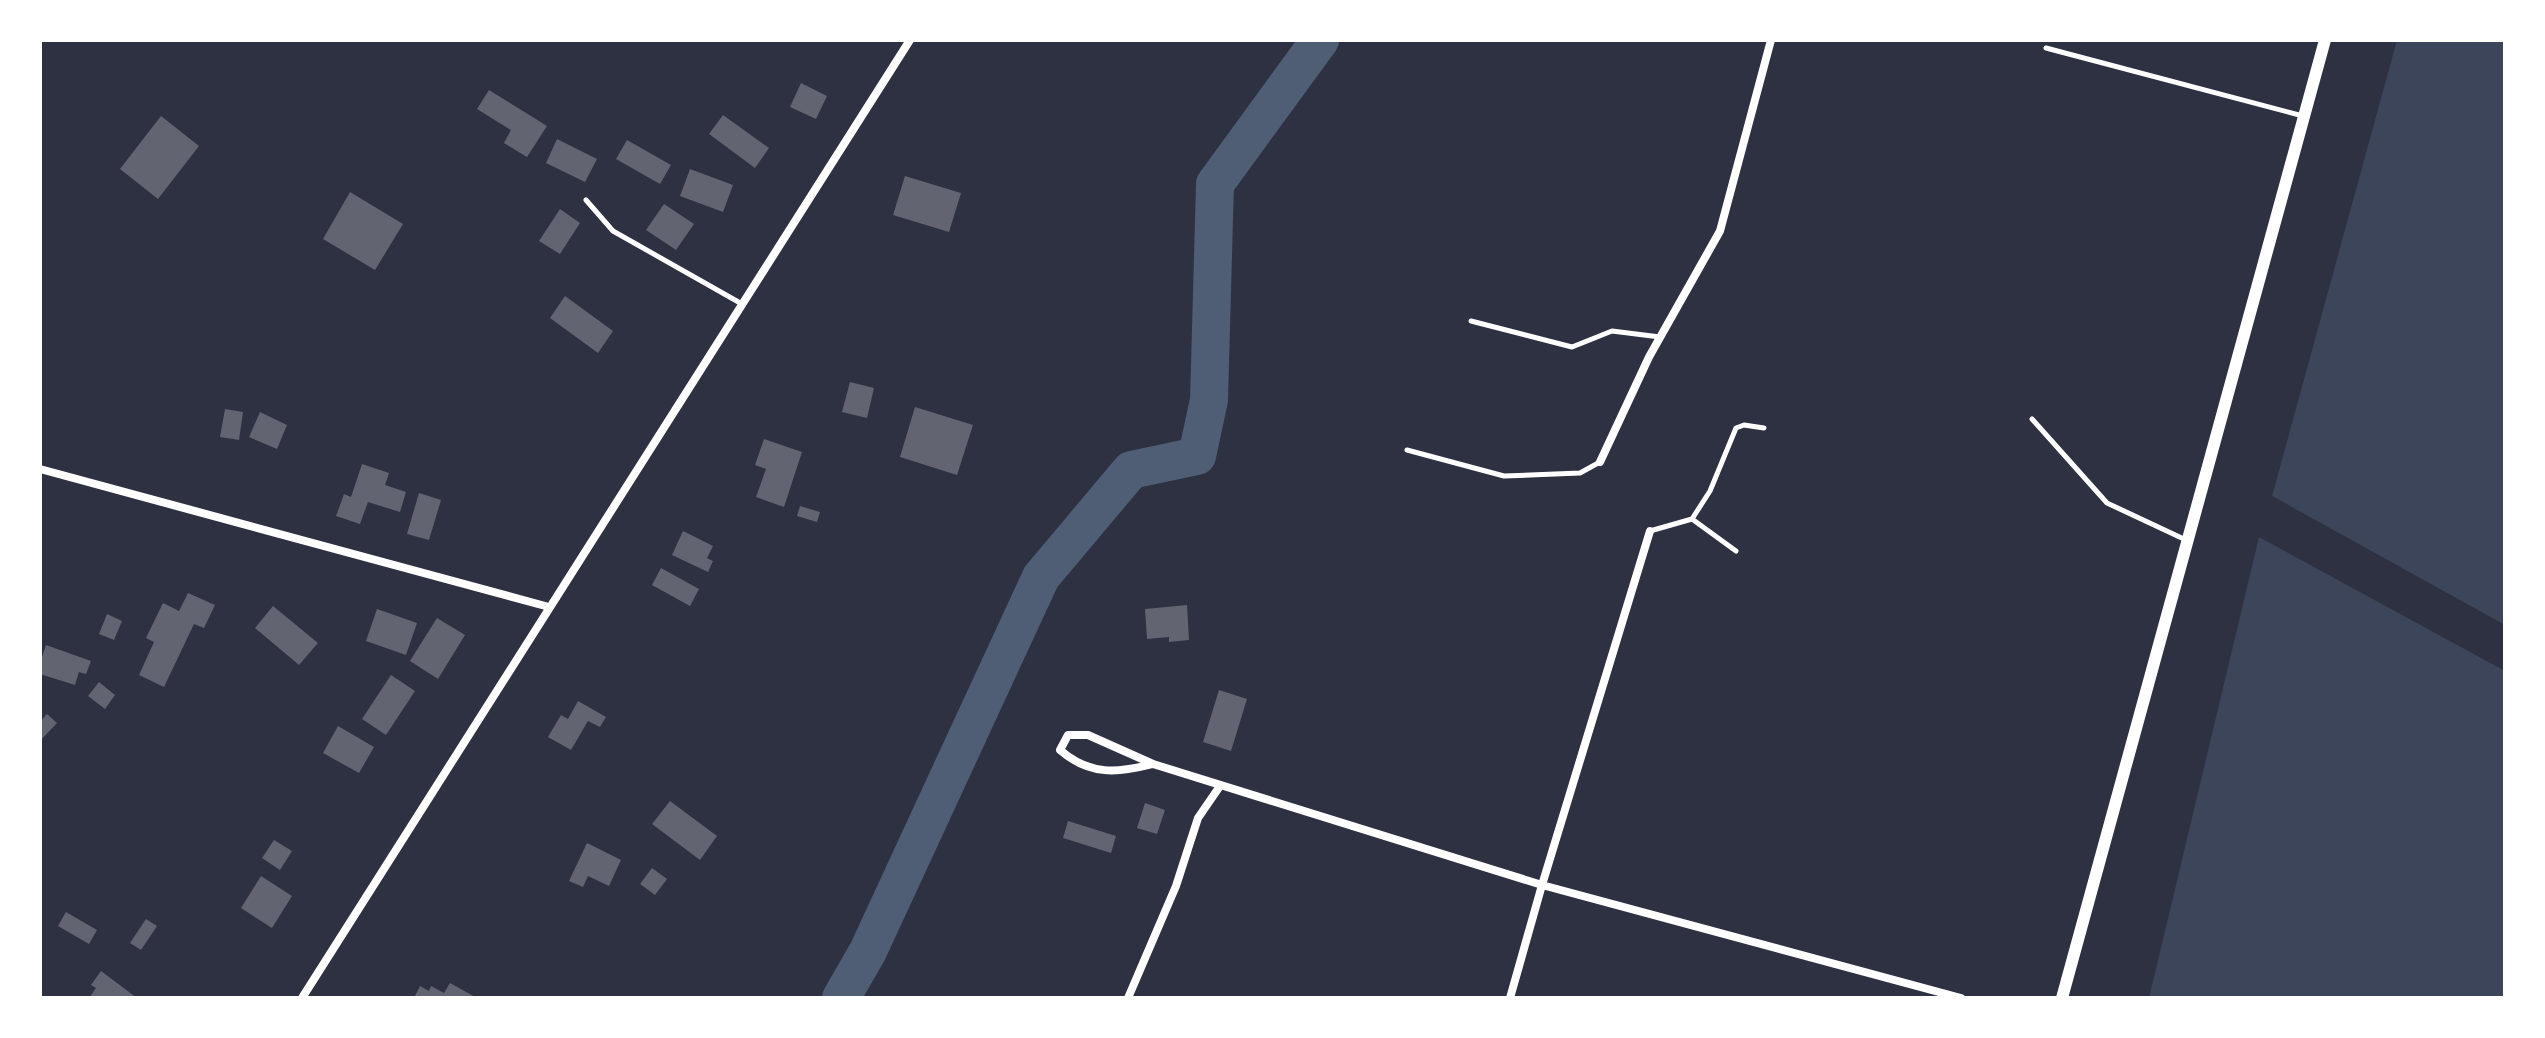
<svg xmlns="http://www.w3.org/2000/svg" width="2545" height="1038" viewBox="0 0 2545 1038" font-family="'Alegreya Sans',sans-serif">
<rect width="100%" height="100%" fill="#2d3142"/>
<path fill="#3c4559" d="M2397,40H2505V625L2272,496Z
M2259,537L2505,671V998H2149Z"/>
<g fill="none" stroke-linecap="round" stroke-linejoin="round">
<path stroke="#4f5d75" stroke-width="38" d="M841,998L868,951L1041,577L1131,470L1197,456L1209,400L1215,184L1320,40"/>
</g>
<path fill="#626471" d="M801,83L827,96L816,119L790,107Z
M489,90L547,126L527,157L504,143L511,130L477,109Z
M723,115L769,148L755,168L709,134Z
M161,116L199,146L158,199L120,169Z
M557,139L597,159L585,182L546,163Z
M627,140L671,165L660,184L616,159Z
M690,169L733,185L723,212L680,196Z
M905,176L961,193L949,232L893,215Z
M350,192L403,224L375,270L323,239Z
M664,204L694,224L676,250L646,230Z
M560,209L580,223L560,254L539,241Z
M565,296L613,331L598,353L550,318Z
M850,382L874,388L867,418L842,412Z
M915,407L973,425L957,475L900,457Z
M225,409L243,412L239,440L220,437Z
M260,412L287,425L277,449L249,437Z
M764,439L802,452L784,507L756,497L766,469L755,465Z
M362,464L389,473L385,485L406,492L400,512L368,502L360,524L336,516L344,494L351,497Z
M419,493L441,500L429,540L407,534Z
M800,506L820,512L817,522L797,516Z
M683,531L713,546L707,558L713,561L708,572L672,555Z
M661,568L699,589L690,606L652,585Z
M188,593L215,605L204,628L194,624L164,687L139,675L154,642L146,638L163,603L179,611Z
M1187,605L1189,640L1169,642V637L1147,639L1145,609Z
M273,606L318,643L299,665L255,628Z
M377,609L417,623L406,655L366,641Z
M107,614L122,621L114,640L99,634Z
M437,618L465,635L438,679L410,661Z
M46,645L91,661L86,674L79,672L75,685L40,674V663Z
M391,675L415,691L386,735L362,719Z
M99,682L115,695L105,709L88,696Z
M1219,690L1247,699L1231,751L1203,742Z
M578,701L606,717L600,727L588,721L571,750L548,737L561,715L568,719Z
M47,714L57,723L40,741V722Z
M338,726L374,747L359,773L323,753Z
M670,801L717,836L700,860L652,824Z
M1145,803L1165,810L1157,834L1137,828Z
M1068,821L1116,836L1111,853L1063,838Z
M274,840L292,851L280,870L262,858Z
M587,843L621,860L609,886L588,876L583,887L569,881Z
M652,868L667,879L655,895L640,884Z
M261,876L292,896L272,928L241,908Z
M66,912L97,930L89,944L58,926Z
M146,919L157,926L141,950L130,943Z
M101,971L137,998H89L96,988L91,985Z
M450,983L477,998H414L420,986L429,991L431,986L444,993Z"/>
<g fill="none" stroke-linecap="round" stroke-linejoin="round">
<path stroke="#fff" stroke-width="5" d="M2046,48L2303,116
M586,200L613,231L742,304
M1471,321L1572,347L1612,331L1660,337
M2032,419L2107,503L2186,540
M1407,450L1504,476L1580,473L1600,462
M1692,519L1736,551
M1650,531L1692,519L1710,491L1736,428L1744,425L1764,428"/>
<path stroke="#fff" stroke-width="8" d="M1600,462L1649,357L1720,231L1771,40
M40,469L549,607
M1153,764C1118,773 1090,776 1060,750L1068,735H1088L1153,764L1542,885L1961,998
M302,998L910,40
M1128,998L1176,886L1198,818L1220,786
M1510,998L1542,885L1650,531"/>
<path stroke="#fff" stroke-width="12" d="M2062,998L2325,40"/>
</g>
<rect width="2545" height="1038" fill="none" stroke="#ffffff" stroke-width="84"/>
</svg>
